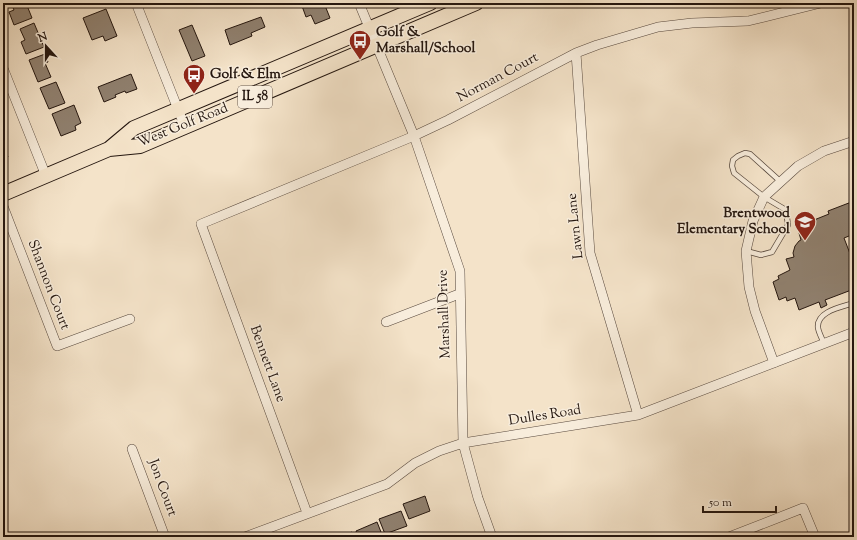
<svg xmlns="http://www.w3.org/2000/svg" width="857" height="540" viewBox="0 0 857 540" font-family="'Sorts Mill Goudy',serif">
<rect width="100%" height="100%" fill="#f4e3c9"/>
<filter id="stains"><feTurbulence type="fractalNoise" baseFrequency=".005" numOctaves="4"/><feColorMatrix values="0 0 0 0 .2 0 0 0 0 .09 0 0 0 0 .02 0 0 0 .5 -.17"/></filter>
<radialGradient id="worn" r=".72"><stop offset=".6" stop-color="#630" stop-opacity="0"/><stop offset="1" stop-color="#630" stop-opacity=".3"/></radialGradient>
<path fill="#908170" stroke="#24160f" d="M11,3H26L32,18L14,25L9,12L14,10Z
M305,3H324L330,18L315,24L311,15L306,17L302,6L306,4Z
M106,9L117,36L105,41L103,36L92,40L83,18Z
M261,17L265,27L251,33L252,36L230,45L225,30Z
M34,23L44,47L26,54L21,42L25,40L20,29Z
M192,25L205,56L192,61L179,30Z
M45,54L48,62L45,63L51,77L38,82L29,60Z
M131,74L137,89L126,93L125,91L115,95L116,97L104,102L98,87Z
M56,82L65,103L49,109L40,88Z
M74,105L81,123L75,126L76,130L61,136L52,114Z
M3,145L8,157L3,159Z
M854,201V234L844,238L854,264V289L825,300L827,305L821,308L819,302L799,310L795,298L787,301L786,297L779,300L773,282L779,279L778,276L790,270L786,259L794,257L793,253L795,246L799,241L801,240L799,233L806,230L804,224L829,214L828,211Z
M425,496L430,511L409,519L403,504Z
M401,511L407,526L385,534L379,519Z
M377,522L383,537H358L356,531Z
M352,532L354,537H340Z"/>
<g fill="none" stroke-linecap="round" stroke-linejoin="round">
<g stroke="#58493e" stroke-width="6">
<path id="service" d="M746,251L761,255L772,252L788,225L786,210L764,197L734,173L732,166L733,160L738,156L745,153L750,154L781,182
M824,343C822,339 819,333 818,328C816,311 842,307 854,303"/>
</g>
<g stroke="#58493e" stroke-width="10">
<path id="minor" d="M136,3L185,127
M359,3L414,136L460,271L463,443L478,498L492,537
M576,53L590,253L638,415
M3,68L46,176
M3,206L57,346L130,319
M386,322L459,294
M774,363L755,311L749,287L746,251L753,221L764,197L798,166L824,151L854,141
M132,449L165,537
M307,513L201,224L414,136L448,120L576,53L597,45L658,27L692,23L748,21L821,3
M245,537L387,484L415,463L439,451L463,443L638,415L854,332
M729,537L803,508L815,537"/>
</g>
<g stroke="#24160f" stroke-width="16">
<path id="primary" d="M109,149L140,146L476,3
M3,194L109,149L134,128L430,3"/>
</g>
<use href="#service" stroke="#f8eddc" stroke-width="4.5"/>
<use href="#minor" stroke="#f8eddc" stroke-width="9"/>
<use href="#primary" stroke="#f4e3c9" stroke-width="14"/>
</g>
<defs>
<g id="bus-pin" transform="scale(1.15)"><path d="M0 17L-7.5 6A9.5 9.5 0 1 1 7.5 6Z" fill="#8f2418" stroke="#f8eddc"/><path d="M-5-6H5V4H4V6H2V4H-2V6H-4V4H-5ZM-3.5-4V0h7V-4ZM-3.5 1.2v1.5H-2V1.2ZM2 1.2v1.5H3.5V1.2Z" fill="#fff"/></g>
<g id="school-pin" transform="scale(1.15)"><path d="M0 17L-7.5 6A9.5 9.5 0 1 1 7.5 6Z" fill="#8f2418" stroke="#f8eddc"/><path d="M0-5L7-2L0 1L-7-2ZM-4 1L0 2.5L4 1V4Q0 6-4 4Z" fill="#fff"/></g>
</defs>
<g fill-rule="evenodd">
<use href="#bus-pin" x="360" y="41"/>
<use href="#bus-pin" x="194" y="75"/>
<use href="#school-pin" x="805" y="222"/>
</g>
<g text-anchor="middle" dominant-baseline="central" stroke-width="3" stroke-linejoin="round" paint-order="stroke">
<rect fill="#f8eddc" stroke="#64564c" stroke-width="1" x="238" y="86" width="34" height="22" rx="3"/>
<g font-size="13" font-weight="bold" fill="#24160f">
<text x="255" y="97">IL 58</text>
</g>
<g font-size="14" font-weight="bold" fill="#24160f" stroke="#f8eddc" text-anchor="start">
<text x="376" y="33">Golf &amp;<tspan x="376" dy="16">Marshall/School</tspan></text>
<text x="210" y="75">Golf &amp; Elm</text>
<text x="790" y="214" text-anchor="end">Brentwood<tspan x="790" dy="16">Elementary School</tspan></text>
</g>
<g font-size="14" fill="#24160f" stroke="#f8eddc">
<text transform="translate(498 78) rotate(-28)">Norman Court</text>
<text transform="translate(183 126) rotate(-22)">West Golf Road</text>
<text transform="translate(576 226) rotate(-96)">Lawn Lane</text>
<text transform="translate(48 285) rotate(69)">Shannon Court</text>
<text transform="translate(445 314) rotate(-92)">Marshall Drive</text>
<text transform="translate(267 364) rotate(70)">Bennett Lane</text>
<text transform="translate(545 416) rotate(-9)">Dulles Road</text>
<text transform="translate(162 488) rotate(70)">Jon Court</text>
</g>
</g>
<rect width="857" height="540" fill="none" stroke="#f4e3c9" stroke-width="16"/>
<rect x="4" y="4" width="849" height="532" fill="none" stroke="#24160f" stroke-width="2"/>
<rect x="8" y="8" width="841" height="524" fill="none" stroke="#24160f"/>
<g transform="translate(46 46) rotate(339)" stroke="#f8eddc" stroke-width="3" paint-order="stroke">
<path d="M0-3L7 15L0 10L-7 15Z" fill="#24160f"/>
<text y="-6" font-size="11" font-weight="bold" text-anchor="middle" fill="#24160f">N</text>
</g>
<path d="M703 506v6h73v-6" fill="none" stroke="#24160f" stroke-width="2"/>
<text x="709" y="506" font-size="12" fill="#24160f" stroke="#f8eddc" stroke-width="3" paint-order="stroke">50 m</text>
<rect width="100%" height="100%" filter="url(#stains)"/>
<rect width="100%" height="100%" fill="url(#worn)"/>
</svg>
